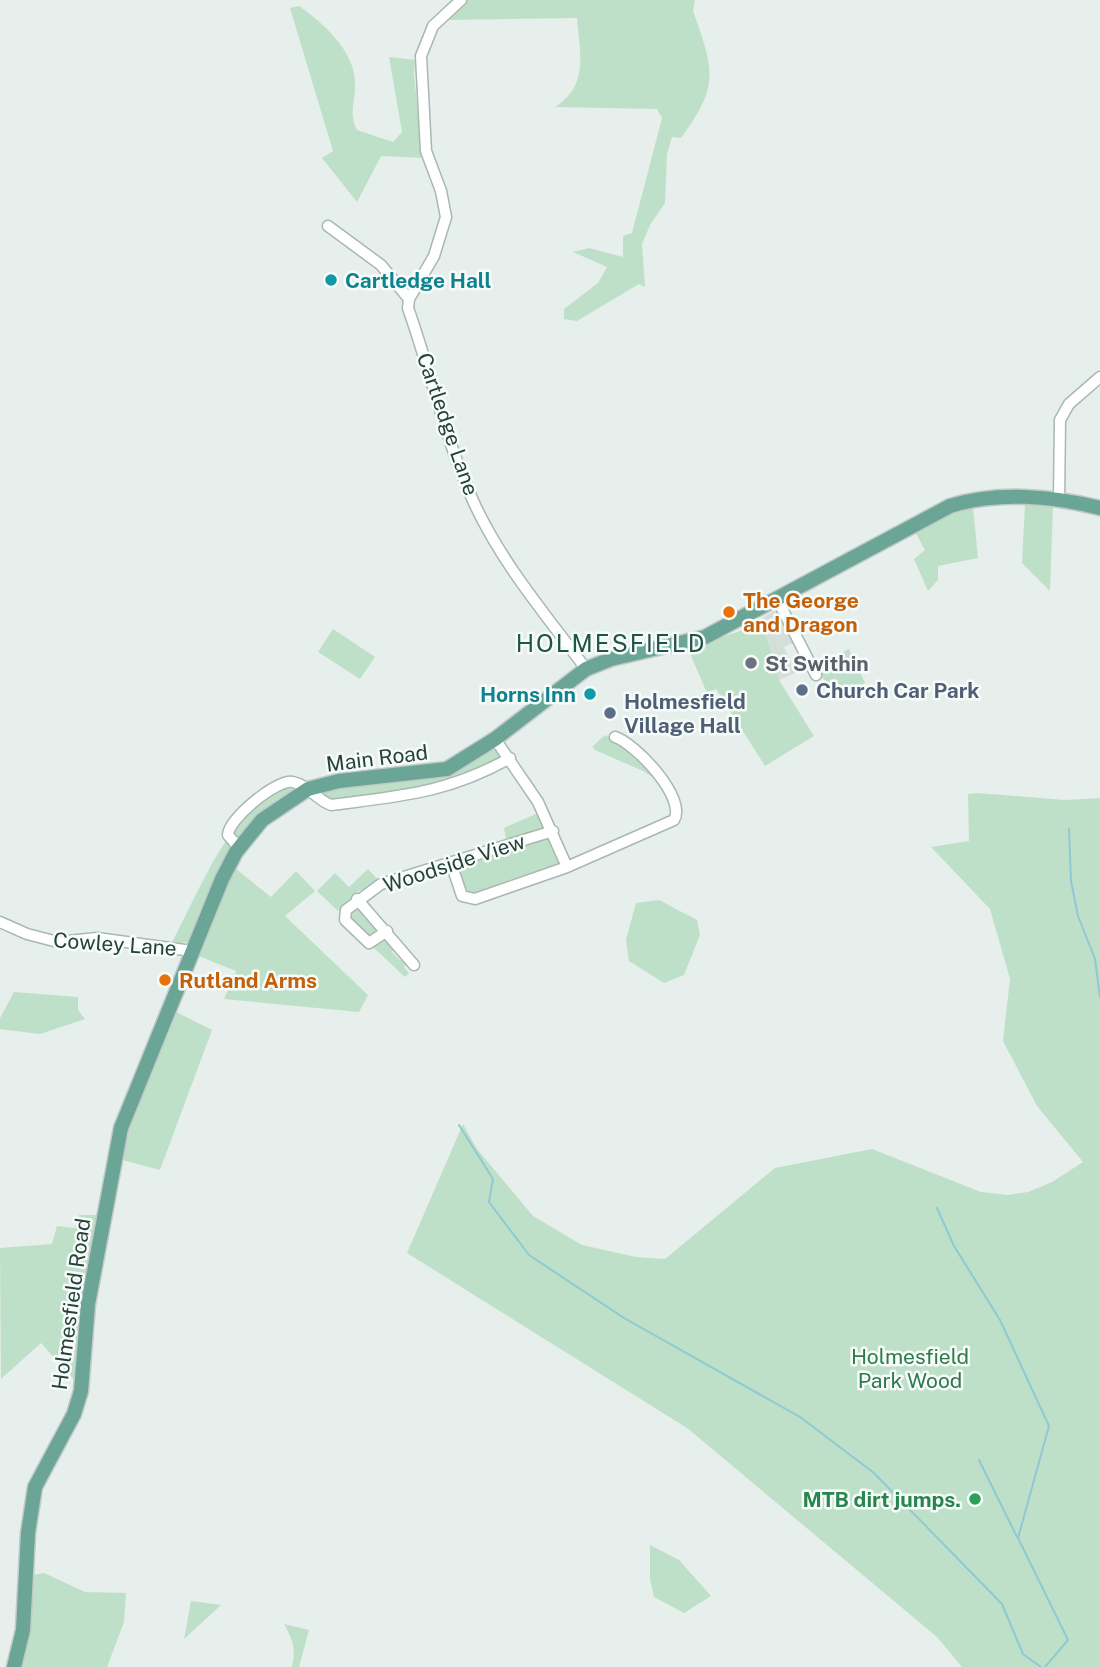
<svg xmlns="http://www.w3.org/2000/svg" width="1100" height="1667" viewBox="0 0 1100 1667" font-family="'Public Sans',sans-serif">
<rect width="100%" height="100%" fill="#e6efeb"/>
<path fill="#d4dfda" d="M777,609L797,641L784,647L795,673L779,680L762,618Z"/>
<path fill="#bfe0c8" d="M467,0H695L693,11C714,70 720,85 681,138L672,137L667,154L665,203L650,225L642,244L645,287L639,284L577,321L564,319V309L598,283L607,267L573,252L589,248L623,257V236L632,233L662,118L657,109L555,107C589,85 580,54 577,18L445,20Z
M299,6C323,23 354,50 355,82C356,100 348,113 357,130L393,142L402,132L389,57L415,60L414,75L423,158L381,156L357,202L322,158L333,151L290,8Z
M1025,505H1053L1050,591L1022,563Z
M973,507L978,558L938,566V580L928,591L914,559L925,550L914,530L940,516Z
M763,623L779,680L814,736L765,766L716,689L707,693L688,649Z
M333,629L375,657L360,679L318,652Z
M849,649L865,683L836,697L815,667Z
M605,735L624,744L658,781L643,771L595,750L592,747Z
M493,744L501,760L447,784L332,802L320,795V789L439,776Z
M292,786L298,788L267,811L190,942L171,944C196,899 235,794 292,786Z
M977,793L1065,800L1100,798V1667H962L937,1637L687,1428L407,1253L463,1124L477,1149L533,1216L582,1245L636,1257L665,1259L775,1168L872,1149L981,1192L1008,1195L1028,1192L1052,1182L1083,1162L1037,1106L1003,1041L1010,979L990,909L931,847L969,841L968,794Z
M540,812L545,823L540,831L507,844L504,828Z
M548,838L552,840L560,862L559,866L476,896L466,894L457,867L460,864Z
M236,869L271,897L296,871L315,891L285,916L368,995L359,1012L224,999L236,971L196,955Z
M368,869L379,881L357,892L338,911L317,891L335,873L349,887Z
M659,900L697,920L700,935L684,975L664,983L629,961L626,940L636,903Z
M359,907L380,931L370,939L349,920L348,913Z
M388,938L396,948L392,952L400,960L404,957L409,962L404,967L409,973L405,977L373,947Z
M14,992L78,997V1010L85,1019L40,1034L0,1029V1018Z
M174,1011L212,1030L160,1170L119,1159L127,1131Z
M79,1215H98L78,1328L80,1352L76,1382L41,1343L1,1379L0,1248L52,1244L57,1226L75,1228Z
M650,1545L679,1560L711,1596L684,1613L654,1597L650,1579Z
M44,1573L85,1592L126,1593L124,1622L107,1667H19L26,1639L34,1575Z
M191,1601L221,1605L184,1639Z
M284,1624L309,1630L299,1667H292C296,1649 293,1640 284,1624Z"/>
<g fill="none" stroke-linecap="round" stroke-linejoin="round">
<path stroke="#8ec9d4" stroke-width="2" d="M1069,829L1071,881L1078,916L1095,959L1100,997
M459,1125L493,1179L489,1202L529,1255L624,1318L800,1417L874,1473L1002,1604L1023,1654L1041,1667
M937,1208L954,1246L1000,1320L1049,1426L1018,1538L1068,1640L1045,1667
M979,1460L1017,1537"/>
<g stroke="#a8b8b2" stroke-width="13">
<path id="minor" d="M328,226L381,265L409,299L408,308C431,373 446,443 475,505C503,565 547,616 586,669
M409,299L434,256L446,217L441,191L426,151L421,56L433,26L461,0
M1059,499L1060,420L1069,404L1100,377
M777,599L816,675
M495,739L538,802L567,867
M239,848L228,835C228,819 278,778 293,782C308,785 317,800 331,805C400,796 448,793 510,758
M451,863L462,896L475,899L567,867L674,820C687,798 636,744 615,737
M357,899L414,965
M0,922L27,934L58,942L97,938L192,951
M387,931L369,943L345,920L346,910L381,884L553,831"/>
</g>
<g stroke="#c2cac8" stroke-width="17">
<path id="major" d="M14,1667L23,1630L28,1533L35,1487L74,1414L81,1391L88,1304L121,1128L222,879L236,852L262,820L308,789L339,781L447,769L495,739L586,669L611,659L705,637L950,506C997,491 1053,496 1100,508"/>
</g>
<use href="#minor" stroke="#fff" stroke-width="10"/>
<use href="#major" stroke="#6aa596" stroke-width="14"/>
</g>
<g fill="#0f9aa8" stroke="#f7fbf9" stroke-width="2.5">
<circle cx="331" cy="280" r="7"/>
<circle cx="590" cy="694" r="7"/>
</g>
<g fill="#e8710a" stroke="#f7fbf9" stroke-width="2.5">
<circle cx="729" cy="612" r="7"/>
<circle cx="165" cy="980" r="7"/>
</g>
<circle fill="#6b7280" stroke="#f7fbf9" stroke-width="2.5" cx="751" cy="663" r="7"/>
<g fill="#5c6f8a" stroke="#f7fbf9" stroke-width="2.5">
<circle cx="802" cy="690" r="7"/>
<circle cx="610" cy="713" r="7"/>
</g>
<circle fill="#2e9e5b" stroke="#f7fbf9" stroke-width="2.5" cx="975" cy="1499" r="7"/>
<g text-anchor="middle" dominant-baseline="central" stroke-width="5" stroke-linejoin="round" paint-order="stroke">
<g font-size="21" font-weight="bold" fill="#0d838f" stroke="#f7fbf9" text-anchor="start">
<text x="345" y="280">Cartledge Hall</text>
<text x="576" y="694" text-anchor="end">Horns Inn</text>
</g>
<g font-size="21" fill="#24423a" stroke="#f7fbf9">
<text transform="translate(448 424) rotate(71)">Cartledge Lane</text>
<text transform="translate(377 758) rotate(-7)">Main Road</text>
<text transform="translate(454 863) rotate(-18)">Woodside View</text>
<text transform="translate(115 944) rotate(4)">Cowley Lane</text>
<text transform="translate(71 1304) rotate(-82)">Holmesfield Road</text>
</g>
<g font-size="21" font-weight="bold" fill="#c56008" stroke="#f7fbf9" text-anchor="start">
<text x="743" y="600">The George<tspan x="743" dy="24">and Dragon</tspan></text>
<text x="179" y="980">Rutland Arms</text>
</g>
<g font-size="21" font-weight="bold" fill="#5b616d" stroke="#f7fbf9" text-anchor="start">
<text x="765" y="663">St Swithin</text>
</g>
<g font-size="21" font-weight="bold" fill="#4e5e75" stroke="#f7fbf9" text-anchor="start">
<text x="816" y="690">Church Car Park</text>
<text x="624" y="701">Holmesfield<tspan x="624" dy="24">Village Hall</tspan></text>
</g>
<g font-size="21" fill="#2d7a4b" stroke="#f7fbf9">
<text x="910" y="1356">Holmesfield<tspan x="910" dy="24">Park Wood</tspan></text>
</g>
<g font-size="21" font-weight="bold" fill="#27864d" stroke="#f7fbf9" text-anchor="end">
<text x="961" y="1499">MTB dirt jumps.</text>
</g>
<g font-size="24" letter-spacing="2" fill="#1f5548" stroke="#f7fbf9">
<text x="611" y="643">HOLMESFIELD</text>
</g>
</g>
</svg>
